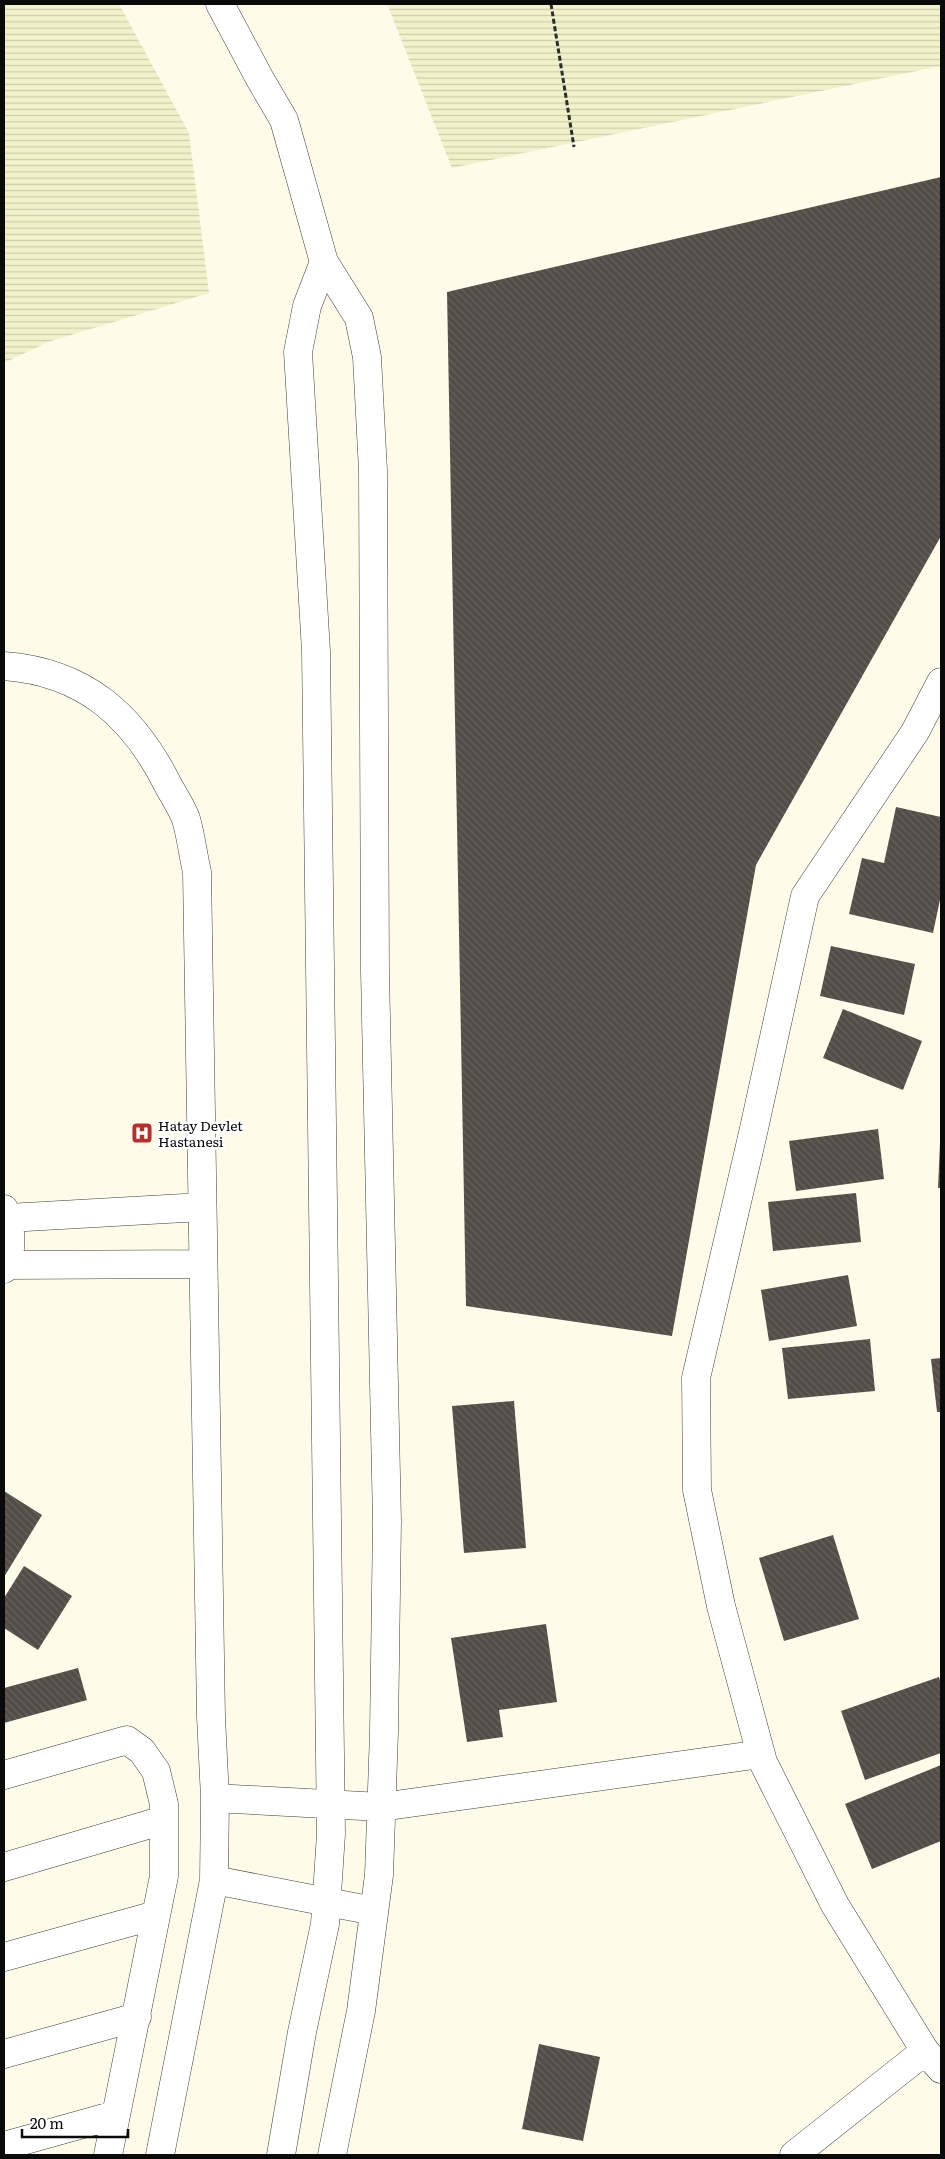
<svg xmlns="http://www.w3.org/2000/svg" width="945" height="2159" viewBox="0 0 945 2159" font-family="Literata,serif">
<defs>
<pattern id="farmland-rules" width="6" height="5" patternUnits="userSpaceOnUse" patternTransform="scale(1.25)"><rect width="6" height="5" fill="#f1f2ca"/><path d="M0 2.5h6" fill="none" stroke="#cdceac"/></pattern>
<pattern id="building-back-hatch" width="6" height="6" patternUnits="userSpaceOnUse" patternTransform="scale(1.25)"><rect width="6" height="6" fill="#524d47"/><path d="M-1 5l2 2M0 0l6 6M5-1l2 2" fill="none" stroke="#66625d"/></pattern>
</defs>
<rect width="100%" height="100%" fill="#fefce8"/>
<path fill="url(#farmland-rules)" d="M4,4H119L189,133L209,293L48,342L4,363Z
M387,4H941V66L452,168Z"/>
<path fill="url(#building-back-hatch)" d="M941,177V536L756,865L672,1336L466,1306L447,292Z
M896,807L941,817V895L933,933L849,914L862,858L884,863Z
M831,946L915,964L904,1015L820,996Z
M843,1009L922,1041L903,1090L823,1058Z
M878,1129L884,1179L796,1191L789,1141Z
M940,1143H941V1188H938Z
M856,1193L861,1242L773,1251L768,1202Z
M848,1275L857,1326L769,1341L761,1290Z
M870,1339L875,1391L788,1399L782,1348Z
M941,1358V1412H937L931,1359Z
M514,1401L526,1548L464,1553L452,1406Z
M4,1491L42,1515L4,1577Z
M833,1535L859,1619L784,1641L759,1558Z
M24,1566L72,1596L38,1650L4,1628V1598Z
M546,1624L557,1702L499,1710L503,1737L467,1742L451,1638Z
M78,1668L87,1700L4,1723V1688Z
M939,1677L941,1684V1753L865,1780L841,1711Z
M941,1765V1841L872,1869L845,1804Z
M539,2044L600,2057L583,2141L522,2129Z"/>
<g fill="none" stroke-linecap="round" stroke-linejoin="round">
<g stroke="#3d3d3d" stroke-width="29">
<path id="minor" d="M220,4L260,79L284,120L324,262L359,318L367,357L373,471L375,972L387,1521L384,1732L379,1875L361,2011L332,2155
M4,666C84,672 133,715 168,785C174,796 182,808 186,819C191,836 193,855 197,872L211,1717L215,1798L214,1880L160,2155
M941,682L915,732L805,896L753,1133L696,1378L697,1490L721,1606L763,1762L835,1905L925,2051L941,2069
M4,1209C12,1226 13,1252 4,1269
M8,1218L202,1207
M6,1265L203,1264
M4,1775L127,1740L142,1751L156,1771L164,1804V1876L108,2155
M215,1798L381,1807L761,1754
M4,1867L164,1820
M214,1880L374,1911
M4,1957L156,1915
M4,2054L137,2017
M4,2146L115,2115
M281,2155L302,2032L325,1924L331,1834L316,651L298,352L307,306L324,262
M794,2155L925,2051"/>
</g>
<path stroke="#2c2c2c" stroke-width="3" stroke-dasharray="5 2.5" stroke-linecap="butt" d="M551,4L574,147"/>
<use href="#minor" stroke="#fff" stroke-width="28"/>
</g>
<defs>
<g id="hospital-square" transform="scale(1.125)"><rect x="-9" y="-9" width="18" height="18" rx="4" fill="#b53128" stroke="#fff"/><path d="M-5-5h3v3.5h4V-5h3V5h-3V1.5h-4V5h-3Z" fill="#fff"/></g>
</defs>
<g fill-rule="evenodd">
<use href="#hospital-square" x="142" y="1133"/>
</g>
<g text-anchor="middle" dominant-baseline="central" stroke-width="5" stroke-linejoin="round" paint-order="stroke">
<g font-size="14" fill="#0a0a0a" stroke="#fff" text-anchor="start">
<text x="158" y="1125">Hatay Devlet<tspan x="158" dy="16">Hastanesi</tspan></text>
</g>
</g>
<rect width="945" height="2159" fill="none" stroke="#0a0a0a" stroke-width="10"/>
<path d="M22 2129v8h106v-8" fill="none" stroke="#0a0a0a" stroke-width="2.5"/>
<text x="30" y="2129" font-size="15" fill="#0a0a0a" stroke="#ffffff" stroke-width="4" paint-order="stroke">20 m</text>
</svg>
